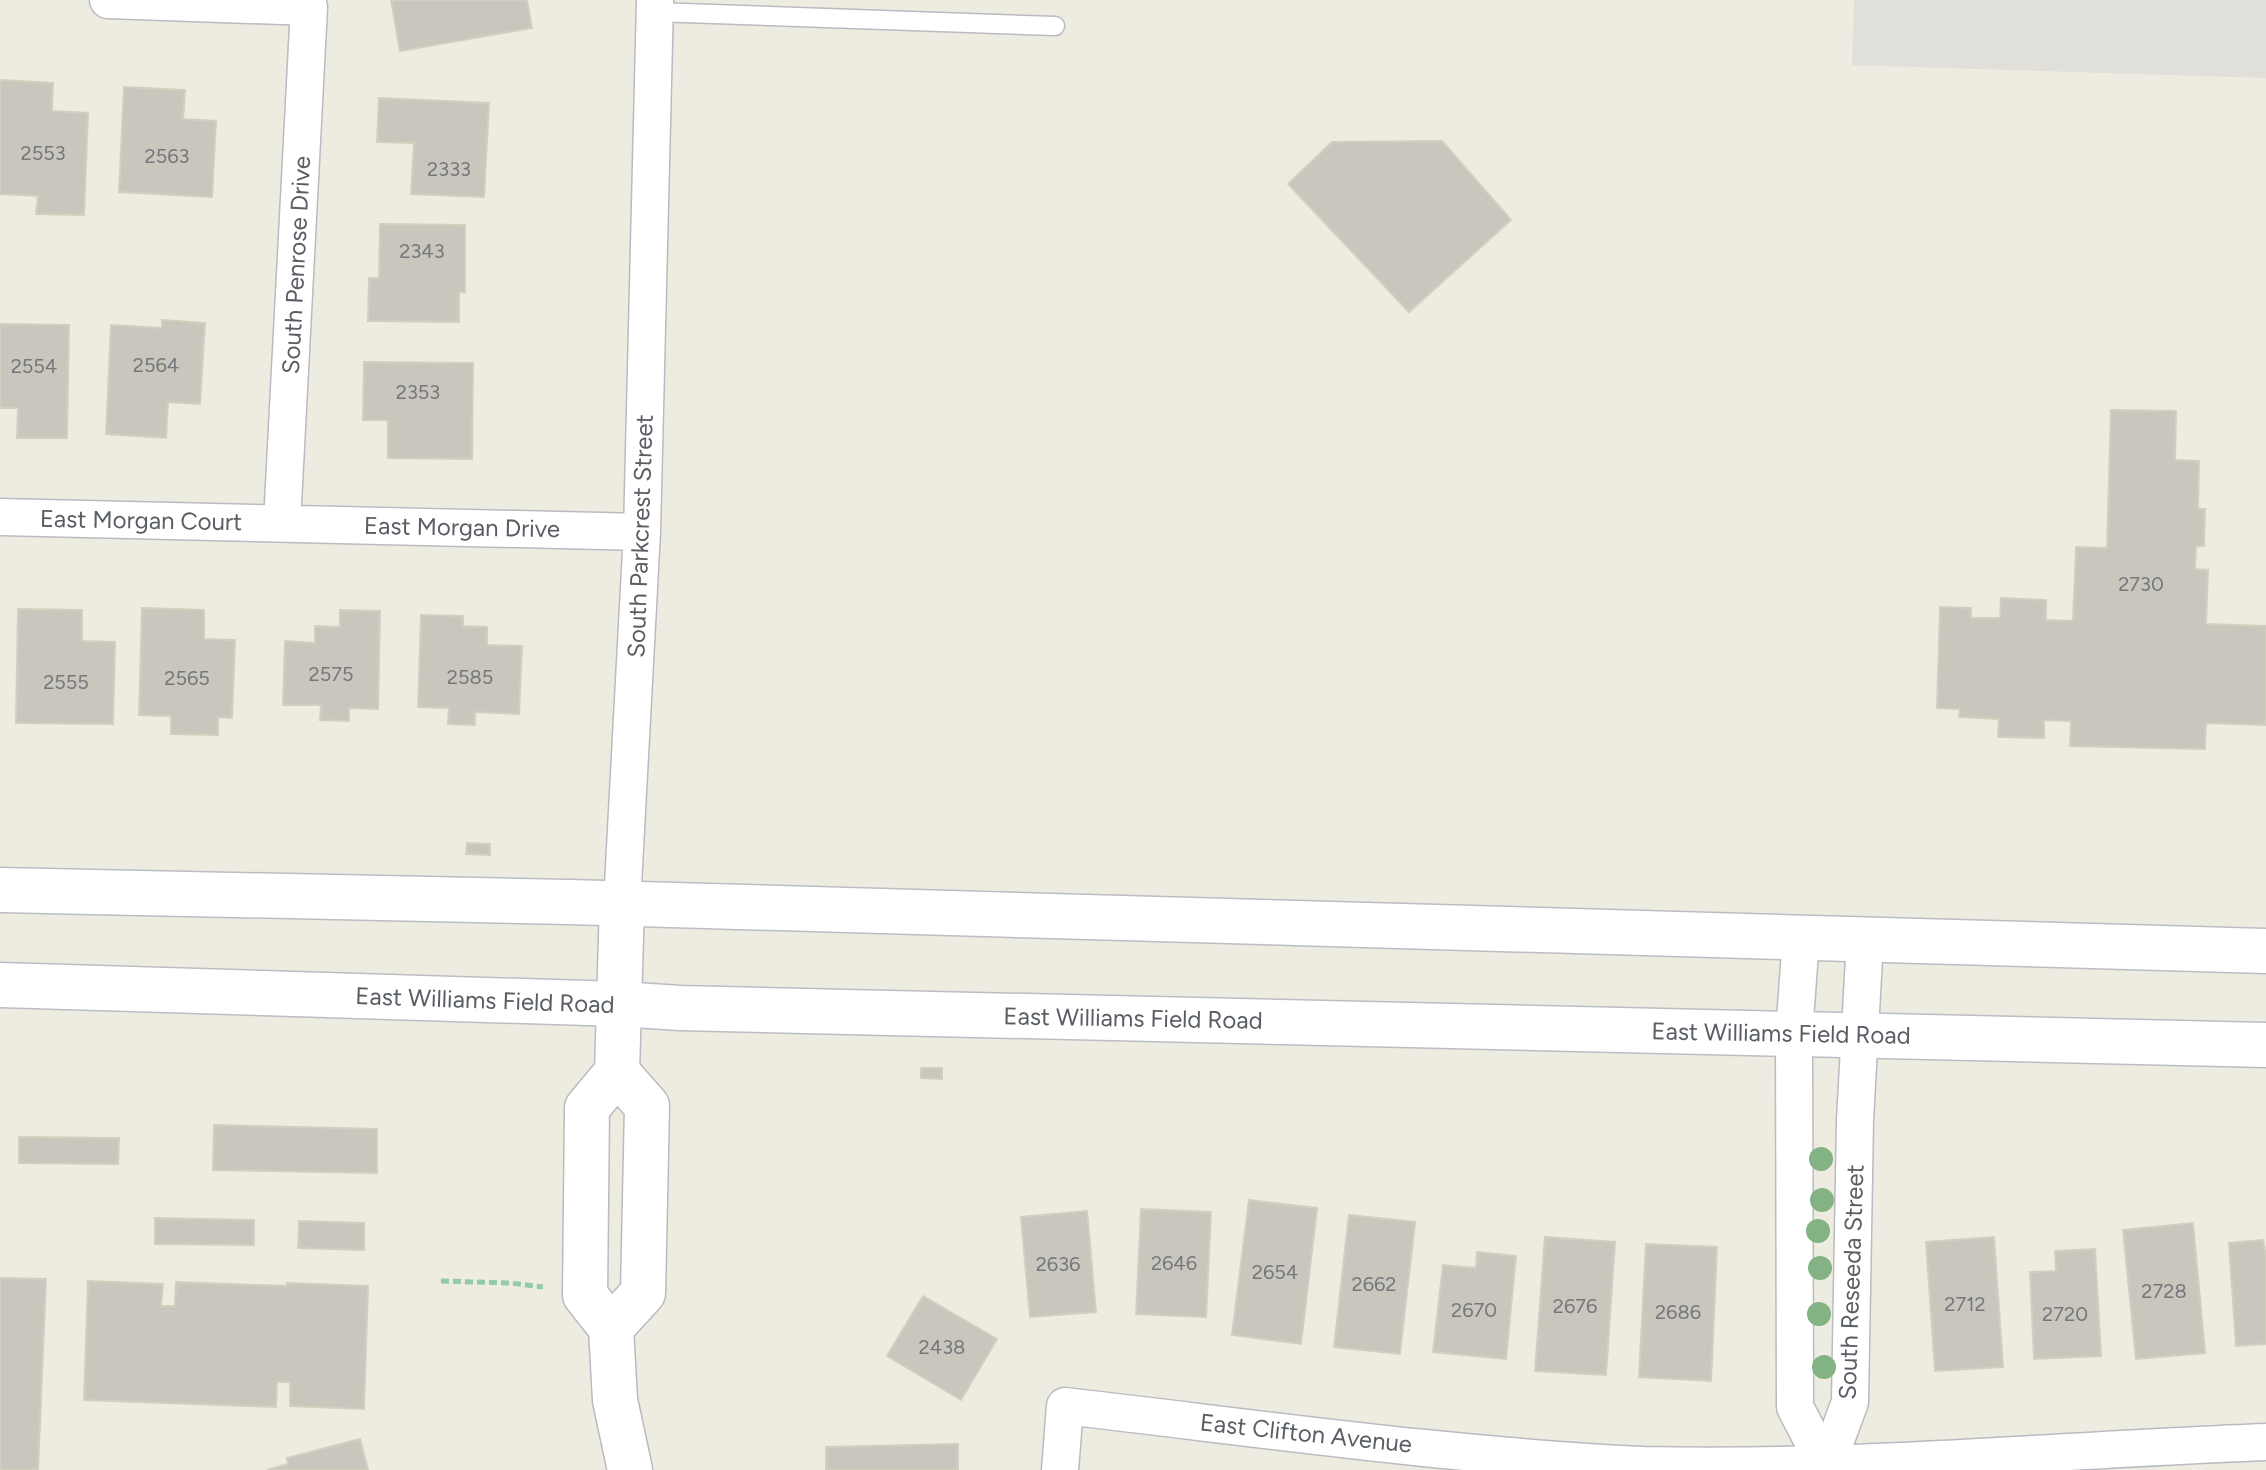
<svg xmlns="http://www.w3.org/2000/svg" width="2266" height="1470" viewBox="0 0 2266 1470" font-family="Figtree,sans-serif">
<rect width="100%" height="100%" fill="#eeece1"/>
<path fill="#e1dfd9" d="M1854,0H2266V78L1852,65Z"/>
<path fill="#c9c6be" stroke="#d3cfbf" stroke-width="2" d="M391,0H527L532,28L400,51Z
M0,80L53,83L52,111L88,113L84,215L36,214L38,196L0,194Z
M124,87L185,90L183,119L216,121L212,197L119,192Z
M379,98L489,103L484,197L411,194L414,143L377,142Z
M1442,141L1511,220L1409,312L1288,184L1332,142Z
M380,224L465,225V292H459V322L368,321L369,278H379Z
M162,320L205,323L200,404L168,402L166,438L106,434L111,325L162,328Z
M0,324L69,325L67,438H17L18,408H0Z
M364,362L473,363L472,459L388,458V420H363Z
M2111,410L2176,411L2175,460L2199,461L2198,509H2205L2204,546H2196L2195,569L2208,570L2206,624L2266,626V725L2206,723L2205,749L2070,746L2071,721L2044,720V738L1998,737L1999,719L1959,717L1960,709L1937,708L1940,607L1971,608V618H2000L2001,598L2046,600V620L2073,621L2076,547L2107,548Z
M142,608L204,610V639L235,640L232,718L218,717V735L171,734V716L139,715Z
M18,609L82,610V641L115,642L113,724L16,723Z
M340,610L380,611L378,709L349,708V721L320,720L321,705H283L285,641L315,643V626L340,627Z
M421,615L463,616V626L487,627V645L522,646L519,714L475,712V725L448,724L449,708L418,707Z
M467,843L490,844V855L466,854Z
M921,1068H942V1079L921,1078Z
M214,1125L377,1129V1173L213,1170Z
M19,1137L119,1138L118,1164L19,1163Z
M1249,1200L1317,1208L1301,1344L1232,1335Z
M1141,1209L1211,1212L1206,1317L1136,1314Z
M1087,1211L1096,1312L1030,1317L1021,1217Z
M1349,1215L1415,1222L1400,1354L1334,1347Z
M155,1218L254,1220V1245L155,1244Z
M299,1221L364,1223V1250L298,1248Z
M2193,1223L2205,1353L2136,1359L2123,1230Z
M1545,1237L1615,1242L1606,1375L1535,1371Z
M1994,1237L2003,1367L1935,1371L1926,1242Z
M2263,1240L2266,1256V1344L2236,1346L2229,1243Z
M1646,1244L1717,1247L1711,1381L1639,1377Z
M2095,1249L2101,1356L2034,1359L2030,1272L2056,1271L2055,1251Z
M1477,1252L1516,1256L1506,1359L1433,1352L1443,1265L1476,1268Z
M0,1278L46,1279L38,1470H0Z
M88,1281L163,1284L161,1306H175L176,1282L287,1286V1283L368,1286L364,1409L290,1406V1382H277L276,1407L84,1400Z
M923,1296L997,1339L961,1400L887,1356Z
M360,1439L368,1470H267L288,1464L287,1458Z
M958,1444V1470H826V1447Z"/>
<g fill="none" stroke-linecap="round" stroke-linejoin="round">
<g stroke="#b9bbc2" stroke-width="21">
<path id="service" d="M655,12L1055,26"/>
</g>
<g stroke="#b9bbc2" stroke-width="39">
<path id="minor" d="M108,0L309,7L282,523
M0,517L642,532
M622,904L642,532L655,0
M1801,938L1794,1034L1795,1407L1826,1467
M1826,1467L1850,1402L1855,1120L1865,940
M1060,1470L1065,1406C1257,1428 1450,1456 1643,1465C1851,1470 2058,1450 2266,1442"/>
</g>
<g stroke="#b9bbc2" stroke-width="47">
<path id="tertiary" d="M622,904L617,1072L587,1108L585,1295L611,1328L615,1400L630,1470
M611,1328L643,1293L647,1106L617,1072"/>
</g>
<g stroke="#babdc4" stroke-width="47">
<path id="secondary" d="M0,890L569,902L2266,951
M0,985L619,1004L680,1008L2266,1045"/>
</g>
<path stroke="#93caa8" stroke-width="5" stroke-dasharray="8 4" stroke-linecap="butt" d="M441,1281L510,1283L543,1287"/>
<use href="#service" stroke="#fff" stroke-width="18"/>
<use href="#minor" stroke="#fff" stroke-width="36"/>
<use href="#tertiary" stroke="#fff" stroke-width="44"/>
<use href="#secondary" stroke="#fff" stroke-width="44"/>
</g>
<g fill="#83b284">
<circle cx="1821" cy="1159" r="12"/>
<circle cx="1822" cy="1200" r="12"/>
<circle cx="1818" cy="1231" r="12"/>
<circle cx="1820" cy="1268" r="12"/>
<circle cx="1819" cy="1314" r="12"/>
<circle cx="1824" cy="1367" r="12"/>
</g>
<g text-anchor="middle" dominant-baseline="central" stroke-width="6" stroke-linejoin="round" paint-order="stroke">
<g font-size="20" fill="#75777a">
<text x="43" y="153">2553</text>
<text x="167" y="156">2563</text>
<text x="449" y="169">2333</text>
<text x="422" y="251">2343</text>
<text x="156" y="365">2564</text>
<text x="34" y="366">2554</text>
<text x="418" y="392">2353</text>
<text x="2141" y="584">2730</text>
<text x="331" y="674">2575</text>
<text x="470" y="677">2585</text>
<text x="187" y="678">2565</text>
<text x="66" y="682">2555</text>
<text x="1174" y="1263">2646</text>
<text x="1058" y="1264">2636</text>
<text x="1275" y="1272">2654</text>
<text x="1374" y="1284">2662</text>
<text x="2164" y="1291">2728</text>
<text x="1965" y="1304">2712</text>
<text x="1575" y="1306">2676</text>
<text x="1474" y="1310">2670</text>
<text x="1678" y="1312">2686</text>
<text x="2065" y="1314">2720</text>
<text x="942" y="1347">2438</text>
</g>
<g font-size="24" fill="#595d64" stroke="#fff">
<text transform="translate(296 265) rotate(-87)">South Penrose Drive</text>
<text transform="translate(141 520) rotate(1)">East Morgan Court</text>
<text transform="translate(462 527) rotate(1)">East Morgan Drive</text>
<text transform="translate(640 536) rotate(-88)">South Parkcrest Street</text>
<text transform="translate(485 1000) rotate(2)">East Williams Field Road</text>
<text transform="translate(1133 1018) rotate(1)">East Williams Field Road</text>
<text transform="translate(1781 1033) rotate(1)">East Williams Field Road</text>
<text transform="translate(1851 1282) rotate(-88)">South Reseeda Street</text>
<text transform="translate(1306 1433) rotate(6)">East Clifton Avenue</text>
</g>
</g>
</svg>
